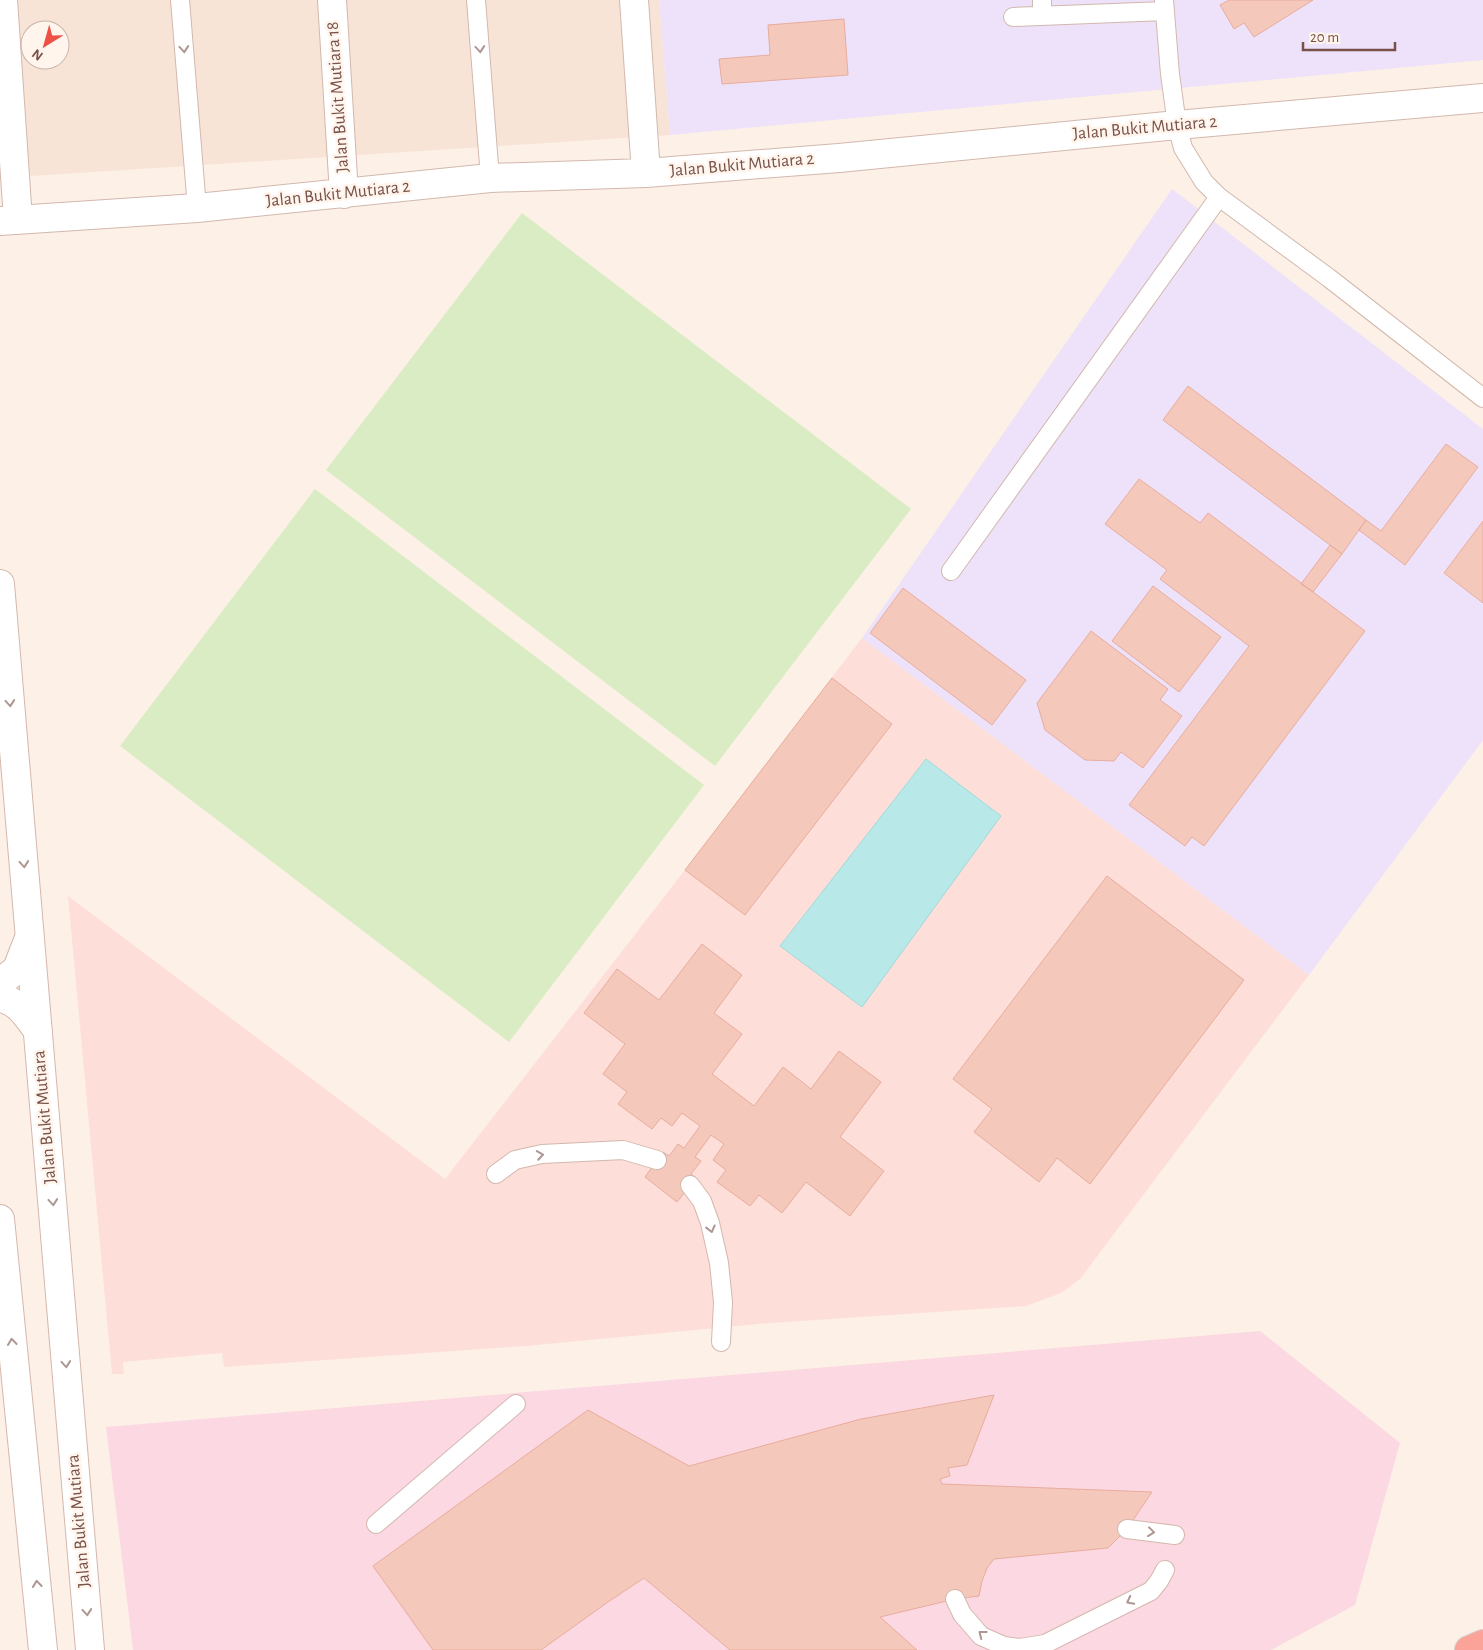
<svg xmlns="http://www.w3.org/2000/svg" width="1483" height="1650" viewBox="0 0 1483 1650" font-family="'Alegreya Sans',sans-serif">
<rect width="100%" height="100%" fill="#fdf0e6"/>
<path fill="#f8e4d6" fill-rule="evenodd" d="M0,0H659L670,135L0,178ZM30,30H60V60H30Z"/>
<path fill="#feded9" d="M862,638L1309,975L1080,1279L1061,1293L1026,1306L770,1323L525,1346L224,1367L222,1353L123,1362L124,1374H112L68,896L445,1179L685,870Z"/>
<path fill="#ede2fa" d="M659,0H1483V60L670,135Z
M1172,189L1483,429V740L1309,975L862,638Z"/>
<path fill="#fcd8e2" d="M1260,1331L1400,1443L1355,1605L1271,1650H133L106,1427Z"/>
<path fill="#daecc3" d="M522,213L911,509L715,766L326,470Z
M315,489L704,785L509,1042L120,746Z"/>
<path fill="#b9e8e8" stroke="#9edbdb" d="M926,759L1001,816L862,1007L780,946Z"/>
<path fill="#f4c9bc" stroke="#e8ac9b" d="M1229,0H1313L1254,37L1244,23L1234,29L1220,5Z
M844,19L848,75L722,84L719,59L770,55L768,25Z
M1188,386L1366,520L1342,554L1163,420Z
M1446,444L1478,467L1405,565L1359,530L1366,520L1381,531Z
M1139,479L1200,523L1208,513L1365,631L1204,846L1192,837L1185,846L1129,805L1249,646L1160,579L1167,570L1105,524Z
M1483,521V603L1444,573Z
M1330,545L1342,554L1313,592L1301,584Z
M1153,586L1221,637L1179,692L1112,641Z
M903,588L1026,680L992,725L870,633Z
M1091,631L1168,689L1160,700L1182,716L1143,768L1121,752L1114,761L1085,760L1045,730L1037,703Z
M832,678L892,724L745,915L685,870Z
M1107,876L1244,980L1090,1184L1057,1158L1039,1182L974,1132L992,1109L953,1079Z
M702,944L742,975L714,1013L742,1034L712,1074L754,1106L783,1067L811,1089L839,1051L881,1082L840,1137L884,1171L850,1216L806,1182L782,1213L759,1195L750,1206L717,1182L726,1170L713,1160L724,1144L711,1135L695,1157L701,1161L691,1174L696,1178L677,1202L645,1177L663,1152L669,1156L678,1144L684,1148L700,1126L682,1113L672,1126L661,1118L652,1129L618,1104L627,1092L603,1074L625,1044L584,1013L617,969L659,1000Z
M994,1395L967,1465L948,1468L950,1476L940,1479L942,1484L1152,1492L1127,1529L1108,1548L994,1559L987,1568L982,1581L979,1596L955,1599L880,1617L917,1650H730L644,1578L608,1602L541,1650H433L373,1566L588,1410L689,1466L861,1419Z"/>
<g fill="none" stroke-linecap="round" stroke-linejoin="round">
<g stroke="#d2b8ad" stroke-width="20">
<path id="lane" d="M180,0L197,208
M476,0L490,178
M1042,0V16
M1013,17L1165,11
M1219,197L1329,278L1483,398
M951,571L1219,197L1204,182L1183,148L1177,125L1170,74L1164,0
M496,1174L515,1160L542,1154L623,1150L657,1160
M690,1185L702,1201L710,1223L719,1263L723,1302L721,1342
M376,1524L516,1404
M1127,1529L1175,1535
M955,1599L962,1614L981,1636L1004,1646L1020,1648L1045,1644L1151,1591L1159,1581L1165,1570"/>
</g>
<g stroke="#d2b8ad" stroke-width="30">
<path id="street" d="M3,0L18,220
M332,0L344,194
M634,0L646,173
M0,221L197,208L490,178L646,173L839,158L1177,125L1483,98"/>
</g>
<g stroke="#d5b7ab" stroke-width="30">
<path id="secondary" d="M0,584L90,1650
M0,983L17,969L29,938
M0,998C18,1000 28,1018 38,1031
M0,1219L43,1650"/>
</g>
<g stroke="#d9cfcc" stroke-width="30">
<path id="highway" d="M1469,1650L1483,1644"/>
</g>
<use href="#lane" stroke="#fff" stroke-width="18"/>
<use href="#street" stroke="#fff" stroke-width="28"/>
<use href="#secondary" stroke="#fff" stroke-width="28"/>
<use href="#highway" stroke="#fba399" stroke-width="28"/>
</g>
<defs><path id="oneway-chevron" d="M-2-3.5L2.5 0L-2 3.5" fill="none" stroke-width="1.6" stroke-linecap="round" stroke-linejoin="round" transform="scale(1.25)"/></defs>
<g stroke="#ae9792">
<use href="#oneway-chevron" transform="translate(184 49) rotate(85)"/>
<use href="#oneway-chevron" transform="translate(480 49) rotate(85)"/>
<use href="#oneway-chevron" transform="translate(10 703) rotate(85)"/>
<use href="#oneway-chevron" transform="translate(24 864) rotate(85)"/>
<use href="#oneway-chevron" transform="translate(540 1155) rotate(-9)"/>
<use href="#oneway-chevron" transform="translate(53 1202) rotate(85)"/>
<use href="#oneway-chevron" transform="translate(711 1229) rotate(76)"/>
<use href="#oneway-chevron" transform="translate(12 1342) rotate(-96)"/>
<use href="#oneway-chevron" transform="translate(66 1364) rotate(85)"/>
<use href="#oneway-chevron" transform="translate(1151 1532) rotate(7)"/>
<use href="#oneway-chevron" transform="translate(37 1584) rotate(-96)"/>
<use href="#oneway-chevron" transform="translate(1130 1601) rotate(153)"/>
<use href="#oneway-chevron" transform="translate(87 1612) rotate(85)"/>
<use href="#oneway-chevron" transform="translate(982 1634) rotate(-142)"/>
</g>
<g text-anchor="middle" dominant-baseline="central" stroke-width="5" stroke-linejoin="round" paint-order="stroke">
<g font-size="18" fill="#785249" stroke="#fff5ed">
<text transform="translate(338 97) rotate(-94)">Jalan Bukit Mutiara 18</text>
<text transform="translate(1145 128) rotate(-5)">Jalan Bukit Mutiara 2</text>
<text transform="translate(742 165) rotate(-5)">Jalan Bukit Mutiara 2</text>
<text transform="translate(338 194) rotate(-6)">Jalan Bukit Mutiara 2</text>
<text transform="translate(45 1117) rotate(-95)">Jalan Bukit Mutiara</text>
<text transform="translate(79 1521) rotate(-95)">Jalan Bukit Mutiara</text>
</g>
</g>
<g transform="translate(45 45) rotate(217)"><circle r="24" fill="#fff5ed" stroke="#c9b4ab"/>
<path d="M0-4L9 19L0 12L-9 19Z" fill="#ed5045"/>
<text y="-8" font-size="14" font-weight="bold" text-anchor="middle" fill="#785249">N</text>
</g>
<path d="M1303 42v8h92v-8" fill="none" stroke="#785249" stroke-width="2.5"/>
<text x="1310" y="42" font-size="15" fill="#785249" stroke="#fff5ed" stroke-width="4" paint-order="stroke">20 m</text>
</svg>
